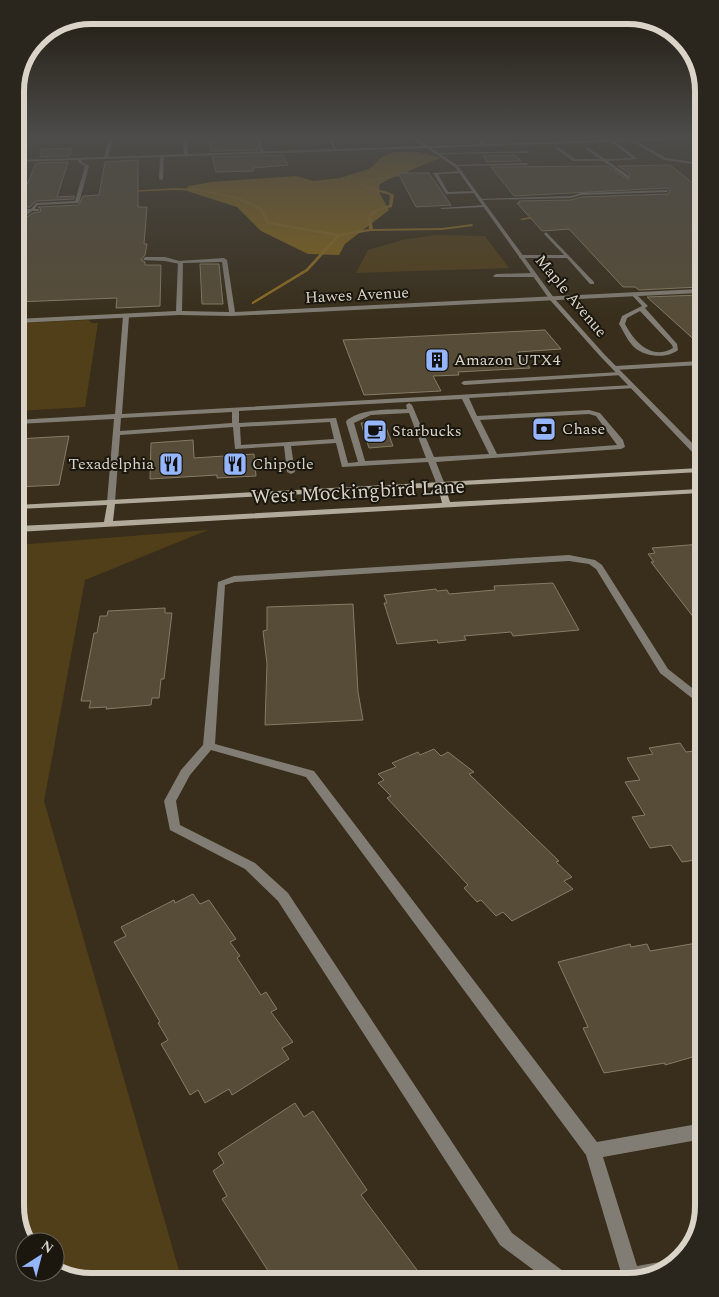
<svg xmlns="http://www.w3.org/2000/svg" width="719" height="1297" viewBox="0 0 719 1297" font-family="Spectral,serif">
<rect width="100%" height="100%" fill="#382e1b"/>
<path fill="#513f19" d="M436,235L485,236L509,268L356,273L368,250L402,240Z
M88,320L92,323H98L85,407L17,411L16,323Z
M208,530L85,580L44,801L182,1281L86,1282L55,1271V1242H26L21,1235L17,545Z"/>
<path fill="#846519" d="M394,152H419L440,158L389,179L379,185L380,194L389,210L345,244L339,255L308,254L261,231L237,207L187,191L188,186L212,182L296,176L313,181L340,178L369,169L382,157Z"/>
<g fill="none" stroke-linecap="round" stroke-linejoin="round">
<path fill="#8c6c23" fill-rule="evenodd" d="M401,152L421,156L405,175L362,183C372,190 384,189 394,195L392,207L378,211L371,217L373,229L442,228L472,224L473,226L442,230L371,231L340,236L308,271L253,304H252V302L306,269L336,236L267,224L260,210L237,199L200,191L174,190L129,192L127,191L174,188L200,189L238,197L262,208L269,222L339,234L369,229L368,216L376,209L389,205L390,195L365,188L358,183L403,173L418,157L402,154Z
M540,215L541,217L522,220L520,219Z"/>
</g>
<path fill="#564c37" stroke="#867b65" d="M218,137H236L237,142H255L258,150L211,151L208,140H218Z
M72,148L70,156L40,157L42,149Z
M283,155L288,165L253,168V171L216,172L212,157Z
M515,155L521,161L487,162L483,156Z
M138,160V207H147L144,244H147L145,255L141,260L145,262V265H161L160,306L116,308L117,298L16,302V224L33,213L40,212L41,209L38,207L79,205L83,196L99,195L105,162Z
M68,162L57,197L74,196V199L36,201L30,207H18L35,165L38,163Z
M670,165L699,188V287L639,290L635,287H623L569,229L542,231L517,203H520L519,201L571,200L581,197L668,194L670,191L667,188L514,196L491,167L607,166L629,180L630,174L618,166Z
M398,173H429L451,205L416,207Z
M200,264H219L223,304H202Z
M699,295L700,345L647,297Z
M545,330L561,349L518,352L530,368L458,372L459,375L433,376L441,391L364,395L343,340Z
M384,422L393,446L369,448L361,423Z
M69,436L59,485L17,487V439Z
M193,440L194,458L254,454L256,476L217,478V475L150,479L151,443Z
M701,544V627L651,562H654L648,554L655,553L652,548Z
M553,583L579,630L513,636L511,632L464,636L466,640L438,643L437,640L397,644L384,603H387L384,595L436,589L437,591L447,590L449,594L495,590L494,586Z
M353,604L358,692L363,720L265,725L267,664L263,631L267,630V607Z
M165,608V613H172L164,679H161L159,698H152L151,705L106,709L107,707L89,708L91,701H81L94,633H97L100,616H107L108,611Z
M680,743L686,752L702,750V859L682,862L671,845L650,848L632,817L645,815L625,782L640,780L627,758L653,754L649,748Z
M434,749L441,756L448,752L474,772L469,774L559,861L556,862L572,877L564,881L573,889L512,921L503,912L496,916L481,900L477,902L464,888L468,885L387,798L391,796L378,783L384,780L378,774L396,767L392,763L418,752L420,755Z
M193,894L200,904L209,900L236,939L230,942L240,956L237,958L261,995L266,992L277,1009L271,1012L293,1042L282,1048L289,1059L232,1095L229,1089L205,1103L198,1090L190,1095L171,1061L161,1044L168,1040L158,1023L160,1022L114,942L126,936L121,927L174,900L175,903Z
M703,942V1054L665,1065V1063L604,1073L583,1028L588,1027L558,962L630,944L631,947L647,944L650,951Z
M295,1103L304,1117L313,1111L367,1190L361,1195L423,1278L274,1280L222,1199L227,1196L213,1171L224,1163L218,1153Z"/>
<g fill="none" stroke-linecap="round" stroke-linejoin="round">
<path fill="#827d74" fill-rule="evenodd" d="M183,137H187L188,156L186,157L184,156Z
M328,137H331L337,151H335Z
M474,137H478L487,145L484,146Z
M613,140L638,159L608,161L629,176V178H627L603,161H573L555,148L558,147L575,159H600L586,149L587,147L605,159L632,158L610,141Z
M634,140L666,158L699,163V165L664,160L631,141Z
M529,151L528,153L439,154L441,153Z
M80,158H82V162L89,166L79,203L37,205L35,209H39V211H16V209H31L36,203L75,201L85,166L78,162Z
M24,160L27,161L18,180L16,181V177Z
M528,163L527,165L454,166L456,165Z
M463,171L462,173L438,174L448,192L475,191L476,193L446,194L433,173Z
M667,190L668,192L581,195L571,198L480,200L478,199L571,196L581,193Z
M486,205L484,207L442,209L440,208Z
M546,232L594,282V284H590L567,258H519L521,255H564L544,234Z
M145,257H165L183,262L180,264L165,261L143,260Z
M496,274L533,273L536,275L533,277H494L493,276Z
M634,292L648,306L645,308L677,344L678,350C667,359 646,357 635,348C628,342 624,332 619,324L622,316L642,306L631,294ZM640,311L672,345L673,348C651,361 634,341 625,324L627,318Z
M126,314L129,316L122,414L633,385L636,387L635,388L469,398L477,416L589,410L600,413L623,440L625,447L621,449L436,462L445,485L441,487L437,485L428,462L342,467L336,443L291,446L295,472L291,474L287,472L284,446L235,449L233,427L120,435L115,502L111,504H108L107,502L114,419L17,424V420L115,414L123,316ZM462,399L489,454L434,457L412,405L409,403L406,405L407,409C386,410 365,408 347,420L346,422L358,462L348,463L336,418L239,423V411ZM232,412V423L120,431L121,418ZM409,413L426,458L365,461L354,423L371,415ZM589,414L596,416L617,445L497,454L480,420ZM330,422L334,439L241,445L240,427Z
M700,361V365L615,370L612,368L615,366Z
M620,372L623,374L622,375L464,385L461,383L464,381Z
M569,555L595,560L602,565L668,669L701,695V703L697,702L660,673L596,569L589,564L569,561L235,582L225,585L215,744L314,771L597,1142L703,1123V1139L603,1157L637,1266L665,1261L671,1264L657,1276H622L586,1155L306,777L211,750L190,775L176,801L180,825L255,863L288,893L512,1233L563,1271L566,1277H543L500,1245L278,901L245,869L170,830L164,801L181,770L203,745L218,582L234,576Z"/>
<path fill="#827d74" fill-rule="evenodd" d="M109,137H113L108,158L106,159L104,158Z
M255,137H259L264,154L261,153Z
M162,155L164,156L163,179L161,180L159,179L160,156Z
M30,209L34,210L16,222V219Z
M224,258L227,260L235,312L699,289V293L232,316L179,315L16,323V319L176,311L178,261ZM222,262L229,312L182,311L183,263Z"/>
<path fill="#827d74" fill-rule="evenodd" d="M411,137H415L428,146L698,137V139L431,148L457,165L554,298L604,354L700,451V457H697L600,356L550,300L455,167L427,148L16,162V160L423,146Z"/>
<path fill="#b1a99a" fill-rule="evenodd" d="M700,468V472L445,486L450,502L700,489V493L17,532V526L104,522L107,505L17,509V505ZM438,487L442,503L113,521L115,504Z"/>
</g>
<linearGradient id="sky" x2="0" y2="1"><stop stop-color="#1f190f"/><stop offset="0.43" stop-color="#4d4c4a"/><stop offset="1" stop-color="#4d4c4a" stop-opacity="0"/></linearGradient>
<rect width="719" height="319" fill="url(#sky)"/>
<defs>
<g id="building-square" transform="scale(1.25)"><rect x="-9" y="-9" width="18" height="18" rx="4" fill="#95b6fd" stroke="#1b170f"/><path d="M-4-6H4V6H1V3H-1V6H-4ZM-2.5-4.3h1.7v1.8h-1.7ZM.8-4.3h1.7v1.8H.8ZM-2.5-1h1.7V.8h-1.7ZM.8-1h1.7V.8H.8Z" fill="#111"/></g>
<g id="bank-square" transform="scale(1.25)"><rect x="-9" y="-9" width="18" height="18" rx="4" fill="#95b6fd" stroke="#1b170f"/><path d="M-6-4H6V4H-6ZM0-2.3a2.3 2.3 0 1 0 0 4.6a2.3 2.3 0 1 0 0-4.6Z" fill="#111"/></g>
<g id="cafe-square" transform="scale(1.25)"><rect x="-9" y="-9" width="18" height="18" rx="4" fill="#95b6fd" stroke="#1b170f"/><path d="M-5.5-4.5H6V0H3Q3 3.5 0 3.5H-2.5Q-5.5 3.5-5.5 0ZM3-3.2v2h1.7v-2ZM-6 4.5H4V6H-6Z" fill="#111"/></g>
<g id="restaurant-square" transform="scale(1.25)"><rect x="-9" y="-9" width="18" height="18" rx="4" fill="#95b6fd" stroke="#1b170f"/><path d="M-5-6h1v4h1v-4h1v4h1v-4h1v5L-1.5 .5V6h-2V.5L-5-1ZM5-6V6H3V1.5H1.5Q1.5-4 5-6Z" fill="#111"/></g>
</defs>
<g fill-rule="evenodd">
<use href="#building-square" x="437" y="360"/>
<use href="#bank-square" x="544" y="429"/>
<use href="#cafe-square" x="375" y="431"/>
<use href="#restaurant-square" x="171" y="464"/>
<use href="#restaurant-square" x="235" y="464"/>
</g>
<g text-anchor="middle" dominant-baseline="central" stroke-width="4" stroke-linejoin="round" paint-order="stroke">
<g font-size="16" fill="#dad4c8" stroke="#1b170f">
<text transform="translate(357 295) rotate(-3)">Hawes Avenue</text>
<text transform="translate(571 296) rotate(50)">Maple Avenue</text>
</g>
<g font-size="16" fill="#dad4c8" stroke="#1b170f" text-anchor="start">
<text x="454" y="360">Amazon UTX4</text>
<text x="562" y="429">Chase</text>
<text x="392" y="431">Starbucks</text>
<text x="154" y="464" text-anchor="end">Texadelphia</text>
<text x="252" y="464">Chipotle</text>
</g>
<g font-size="20" fill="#dad4c8" stroke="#1b170f">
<text transform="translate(358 492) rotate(-3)">West Mockingbird Lane</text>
</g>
</g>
<path d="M0 0H719V1297H0ZM91 24H628A67 67 0 0 1 695 91V1206A67 67 0 0 1 628 1273H91A67 67 0 0 1 24 1206V91A67 67 0 0 1 91 24Z" fill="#2a261e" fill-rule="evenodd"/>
<path fill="none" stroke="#dad4c8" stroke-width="6" d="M91 24H628A67 67 0 0 1 695 91V1206A67 67 0 0 1 628 1273H91A67 67 0 0 1 24 1206V91A67 67 0 0 1 91 24Z"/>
<g transform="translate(40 1257) rotate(36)"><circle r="24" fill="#1b170f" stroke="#676359"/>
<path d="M0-4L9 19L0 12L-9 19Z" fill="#95b6fd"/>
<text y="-8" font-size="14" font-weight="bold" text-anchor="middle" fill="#dad4c8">N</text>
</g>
</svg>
